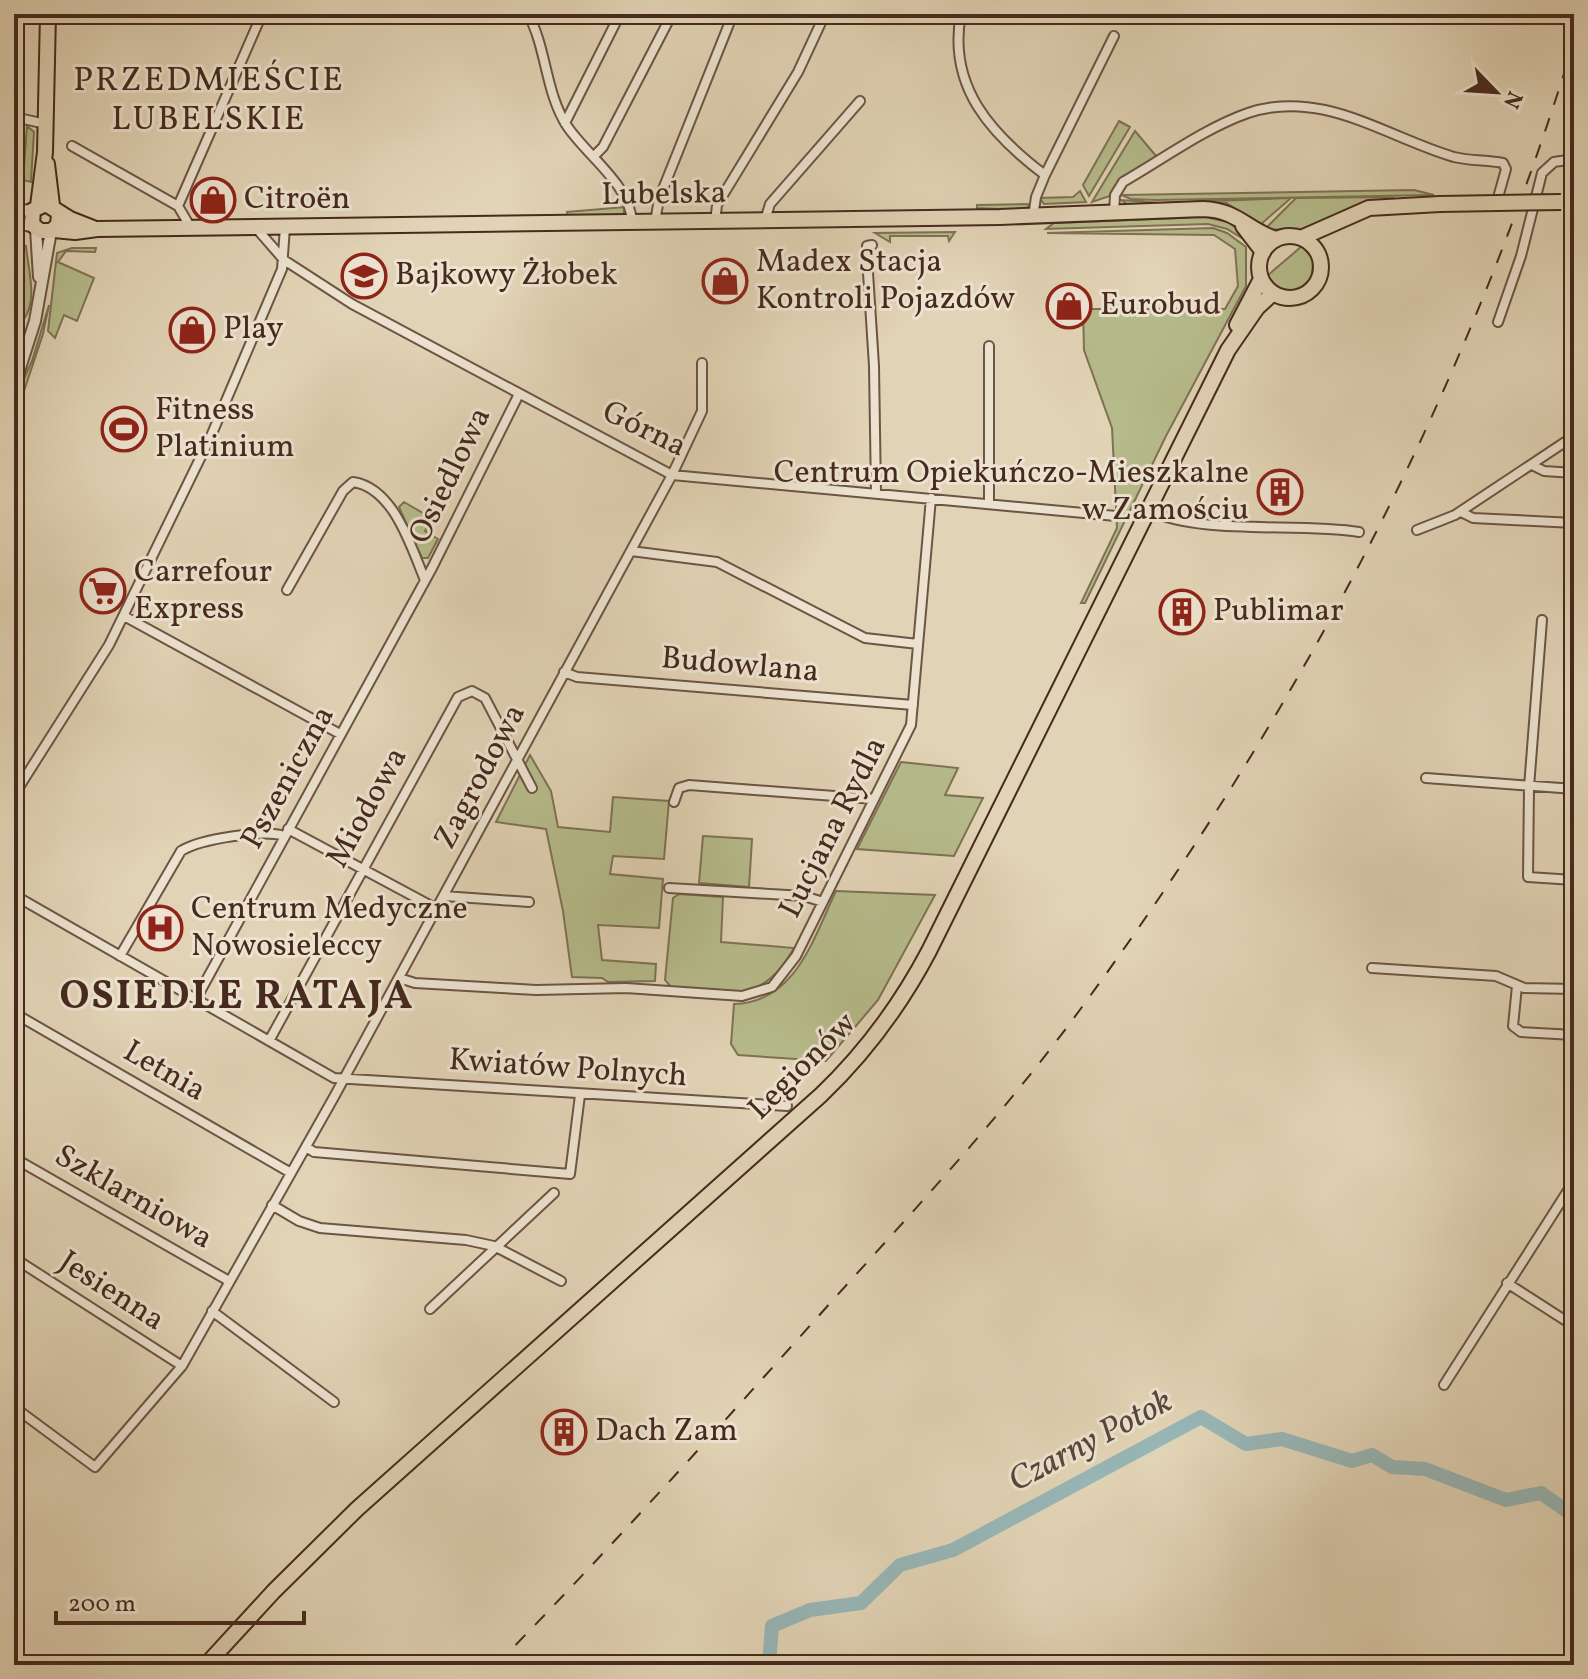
<svg xmlns="http://www.w3.org/2000/svg" width="1588" height="1679" viewBox="0 0 1588 1679" font-family="Vollkorn,serif">
<rect width="100%" height="100%" fill="#e1d3b5"/>
<filter id="stains"><feTurbulence type="fractalNoise" baseFrequency=".0025" numOctaves="4"/><feColorMatrix values="0 0 0 0 .2 0 0 0 0 .09 0 0 0 0 .02 0 0 0 .5 -.17"/></filter>
<radialGradient id="worn" r=".72"><stop offset=".6" stop-color="#630" stop-opacity="0"/><stop offset="1" stop-color="#630" stop-opacity=".3"/></radialGradient>
<path fill="#b6bb8b" stroke="#7e7254" stroke-width="2" d="M1119,121L1130,127L1089,196L1083,185Z
M27,126L34,132L31,182L23,180Z
M1135,131L1157,157L1120,179L1110,196L1092,202Z
M1414,190L1434,195L1156,200L1131,199L1121,195Z
M1080,191L1086,202L1044,204L1039,198L1073,197Z
M1394,197L1351,208L1304,231L1265,229L1296,198Z
M1291,198L1260,225L1225,202L1130,206L1121,200L1162,203Z
M1031,204L1025,210L977,208V205Z
M625,207L623,216L568,217L567,212Z
M1205,217L1228,222L1248,237L1245,240L1227,229L1208,224L1046,229L1054,223Z
M1213,228L1227,233L1246,247V286L1166,436L1085,603H1081L1117,528L1112,428L1084,350L1083,309H1225L1238,286L1235,249L1214,235L1047,233Z
M955,232L949,241L948,236H890V242L875,233Z
M14,238L26,246C28,269 38,300 24,319H14V274L22,250L14,247Z
M1302,246L1313,259L1312,278L1297,291L1278,289L1267,276Z
M72,248H96L95,252L66,251L58,262L94,278L77,321L64,315L55,338L48,331L57,253Z
M49,305L43,334L20,403L14,401L32,361Z
M404,502L433,519L425,531L438,539L428,558H422L399,507Z
M530,755L551,791L558,827L610,832L613,797L669,801L664,859L613,856L610,874L663,879L659,928L598,925L602,960L656,964L655,981L608,982L602,978L572,977L563,911L546,829L496,822Z
M901,762L958,768L945,795L983,798L954,856L857,849Z
M703,836L752,839L749,887L699,883Z
M836,891L935,895L878,1000L826,1061L738,1055L731,1044L734,1004C796,1002 813,939 836,891Z
M679,894L723,897L721,942L794,948C761,1007 730,991 671,987L665,980L673,898Z"/>
<g fill="none" stroke-linecap="round" stroke-linejoin="round">
<path stroke="#97b6b6" stroke-width="14" d="M769,1665L772,1626L810,1610L861,1603L900,1565L953,1550L1201,1417L1246,1444L1282,1439L1352,1461L1372,1455L1392,1467L1425,1469L1506,1500L1541,1493L1574,1516"/>
<g stroke="#6d5444" stroke-width="12">
<path id="minor" d="M528,14C547,49 545,92 567,126C587,156 631,185 632,223
M961,14C947,87 992,135 1045,175
M14,117L46,124
M565,123L620,14
M72,146L178,206L191,228
M594,156L603,147L672,14
M178,206L262,14
M1114,213L1115,195L1123,182C1163,159 1205,128 1248,113C1322,88 1386,137 1454,157C1470,161 1487,160 1503,163L1506,169L1499,194
M1033,217L1036,197L1045,175L1114,36
M765,220L770,204L860,101
M655,222L659,199L733,14
M715,222L717,205L798,72L825,14
M256,228L284,260L352,304L672,475L1116,516
M872,245L867,246V257L874,366L876,493
M1498,322L1521,256L1542,173L1554,162L1574,159
M1532,465L1544,471L1574,473
M989,503V346
M1148,510C1200,536 1299,522 1359,532
M1461,512L1473,518L1574,523
M1417,530L1455,515L1574,436
M631,551L717,562L865,638L918,644
M287,590L343,491L353,482C394,488 411,547 425,580
M124,616L340,734
M1542,620L1529,787L1528,877L1574,880
M564,672L577,677L913,705
M1426,778L1574,789
M14,795L109,645L211,436L282,269L285,227
M674,802L679,788L689,785L874,799
M288,829L437,909
M669,888L804,896L823,902
M14,895L334,1078L787,1106
M444,896L529,902
M120,956L181,851C200,839 264,829 284,836
M1372,968L1496,976L1524,988L1574,989
M399,978L415,983L536,990L626,988L742,996L772,987L796,956L911,725L931,498
M1517,986L1513,1026L1521,1032L1574,1035
M196,999L432,568L519,394
M14,1013L291,1173
M269,1041L458,697L472,691L485,698L532,788
M306,1147L314,1152L570,1174L580,1095
M14,1158L229,1281
M272,1205L299,1221L320,1228L466,1240L494,1246L561,1281
M14,1258L182,1366
M1507,1283L1574,1326
M430,1309L554,1193
M212,1311L334,1402
M1444,1385L1574,1181
M14,1407L95,1467L182,1366L334,1097L672,475L702,411V363"/>
</g>
<g stroke="#6d5444" stroke-width="14">
<path id="tertiary" d="M14,211L33,210
M14,222L34,227
M36,229L39,277
M14,387L35,321L51,231"/>
</g>
<g stroke="#462a1e" stroke-width="18">
<path id="primary" d="M47,164L52,205
M38,206L45,152L48,14
M59,214L58,225L51,231H40L32,224L33,210L46,204L70,219L93,228
M1243,226L1263,252
M54,230L75,232L97,229L1000,217L1203,209C1238,210 1247,230 1276,239"/>
</g>
<g stroke="#462a1e" stroke-width="18">
<path id="trunk" d="M1259 267a31 31 0 1 1 62 0a31 31 0 1 1-62 0Z
M1301,238L1369,208L1440,204
M1237,325L1261,279
M206,1665L274,1591L357,1509L821,1095C866,1052 900,1006 929,951L1228,350L1257,308L1273,293"/>
</g>
<use href="#minor" stroke="#ece2cf" stroke-width="8"/>
<use href="#tertiary" stroke="#ece2cf" stroke-width="10"/>
<use href="#primary" stroke="#e1d3b5" stroke-width="14"/>
<use href="#trunk" stroke="#e1d3b5" stroke-width="14"/>
<path stroke="#462a1e" stroke-width="2" stroke-dasharray="14 14" stroke-linecap="butt" d="M496,1665C612,1547 722,1424 832,1301C918,1206 1006,1111 1082,1007C1302,707 1464,398 1574,42"/>
<g stroke="#462a1e" stroke-width="18" stroke-linecap="butt">
<path id="trunk-bridge" d="M1440,204L1561,202"/>
</g>
<use href="#trunk-bridge" stroke="#e1d3b5" stroke-width="14"/>
</g>
<defs>
<g id="shop-ring" transform="scale(2.3)"><circle r="9.5" fill="#ece2cf" stroke="#8f2418" stroke-width="1.5"/><path d="M-5-2.5h2.3a2.7 3.5 0 0 1 5.4 0H5L5.5 6h-11ZM-1.5-2.5h3a1.5 2.3 0 0 0-3 0Z" fill="#8f2418"/></g>
<g id="school-ring" transform="scale(2.3)"><circle r="9.5" fill="#ece2cf" stroke="#8f2418" stroke-width="1.5"/><path d="M0-5L7-2L0 1L-7-2ZM-4 1L0 2.5L4 1V4Q0 6-4 4Z" fill="#8f2418"/></g>
<g id="stadium-ring" transform="scale(2.3)"><circle r="9.5" fill="#ece2cf" stroke="#8f2418" stroke-width="1.5"/><path d="M0-5a6.5 5 0 1 0 0 10a6.5 5 0 1 0 0-10ZM-3.5-1.8h7v3.6h-7Z" fill="#8f2418"/></g>
<g id="building-ring" transform="scale(2.3)"><circle r="9.5" fill="#ece2cf" stroke="#8f2418" stroke-width="1.5"/><path d="M-4-6H4V6H1V3H-1V6H-4ZM-2.5-4.3h1.7v1.8h-1.7ZM.8-4.3h1.7v1.8H.8ZM-2.5-1h1.7V.8h-1.7ZM.8-1h1.7V.8H.8Z" fill="#8f2418"/></g>
<g id="supermarket-ring" transform="scale(2.3)"><circle r="9.5" fill="#ece2cf" stroke="#8f2418" stroke-width="1.5"/><path d="M-6-5.5h2.5l.6 2H6L4.5 2H-2.5L-4.4-4H-6ZM-1.5 3.2a1.3 1.3 0 1 0 .1 0ZM3 3.2a1.3 1.3 0 1 0 .1 0Z" fill="#8f2418"/></g>
<g id="hospital-ring" transform="scale(2.3)"><circle r="9.5" fill="#ece2cf" stroke="#8f2418" stroke-width="1.5"/><path d="M-5-5h3v3.5h4V-5h3V5h-3V1.5h-4V5h-3Z" fill="#8f2418"/></g>
</defs>
<g fill-rule="evenodd">
<use href="#shop-ring" x="213" y="200"/>
<use href="#school-ring" x="364" y="276"/>
<use href="#shop-ring" x="725" y="281"/>
<use href="#shop-ring" x="1069" y="306"/>
<use href="#shop-ring" x="192" y="330"/>
<use href="#stadium-ring" x="124" y="429"/>
<use href="#building-ring" x="1280" y="492"/>
<use href="#supermarket-ring" x="103" y="591"/>
<use href="#building-ring" x="1182" y="612"/>
<use href="#hospital-ring" x="160" y="928"/>
<use href="#building-ring" x="564" y="1432"/>
</g>
<g text-anchor="middle" dominant-baseline="central" stroke-width="6" stroke-linejoin="round" paint-order="stroke">
<g font-size="32" fill="#462a1e" stroke="#ece2cf">
<text transform="translate(664 195) rotate(-1)">Lubelska</text>
<text transform="translate(644 430) rotate(26)">Górna</text>
<text transform="translate(451 476) rotate(-64)">Osiedlowa</text>
<text transform="translate(740 666) rotate(5)">Budowlana</text>
<text transform="translate(481 777) rotate(-62)">Zagrodowa</text>
<text transform="translate(289 778) rotate(-61)">Pszeniczna</text>
<text transform="translate(368 808) rotate(-61)">Miodowa</text>
<text transform="translate(834 828) rotate(-63)">Lucjana Rydla</text>
<text transform="translate(803 1067) rotate(-45)">Legionów</text>
<text transform="translate(568 1069) rotate(4)">Kwiatów Polnych</text>
<text transform="translate(164 1072) rotate(30)">Letnia</text>
<text transform="translate(133 1198) rotate(30)">Szklarniowa</text>
<text transform="translate(111 1292) rotate(33)">Jesienna</text>
</g>
<g font-size="32" fill="#462a1e" stroke="#ece2cf" text-anchor="start">
<text x="244" y="200">Citroën</text>
<text x="756" y="263">Madex Stacja<tspan x="756" dy="37">Kontroli Pojazdów</tspan></text>
<text x="395" y="276">Bajkowy Żłobek</text>
<text x="1100" y="306">Eurobud</text>
<text x="223" y="330">Play</text>
<text x="155" y="411">Fitness<tspan x="155" dy="37">Platinium</tspan></text>
<text x="1249" y="474" text-anchor="end">Centrum Opiekuńczo-Mieszkalne<tspan x="1249" dy="37">w Zamościu</tspan></text>
<text x="134" y="573">Carrefour<tspan x="134" dy="37">Express</tspan></text>
<text x="1213" y="612">Publimar</text>
<text x="191" y="910">Centrum Medyczne<tspan x="191" dy="37">Nowosieleccy</tspan></text>
<text x="595" y="1432">Dach Zam</text>
</g>
<g font-size="34" letter-spacing="2" fill="#462a1e" stroke="#ece2cf">
<text x="209" y="81">PRZEDMIEŚCIE<tspan x="209" dy="39">LUBELSKIE</tspan></text>
</g>
<g font-size="34" font-style="italic" fill="#56463c" stroke="#ece2cf">
<text transform="translate(1091 1442) rotate(-28)">Czarny Potok</text>
</g>
<g font-size="40" font-weight="bold" letter-spacing="2" fill="#462a1e" stroke="#ece2cf">
<text x="237" y="998">OSIEDLE RATAJA</text>
</g>
</g>
<rect width="1588" height="1679" fill="none" stroke="#e1d3b5" stroke-width="48"/>
<rect x="16" y="16" width="1556" height="1647" fill="none" stroke="#462a1e" stroke-width="4"/>
<rect x="24" y="24" width="1540" height="1631" fill="none" stroke="#462a1e" stroke-width="2"/>
<g transform="translate(1496 92) rotate(115)" stroke="#ece2cf" stroke-width="6" paint-order="stroke">
<path d="M0-6L14 30L0 20L-14 30Z" fill="#462a1e"/>
<text y="-12" font-size="22" font-weight="bold" text-anchor="middle" fill="#462a1e">N</text>
</g>
<path d="M56 1611v12h248v-12" fill="none" stroke="#462a1e" stroke-width="4"/>
<text x="68" y="1611" font-size="24" fill="#462a1e" stroke="#ece2cf" stroke-width="6" paint-order="stroke">200 m</text>
<rect width="100%" height="100%" filter="url(#stains)"/>
<rect width="100%" height="100%" fill="url(#worn)"/>
</svg>
